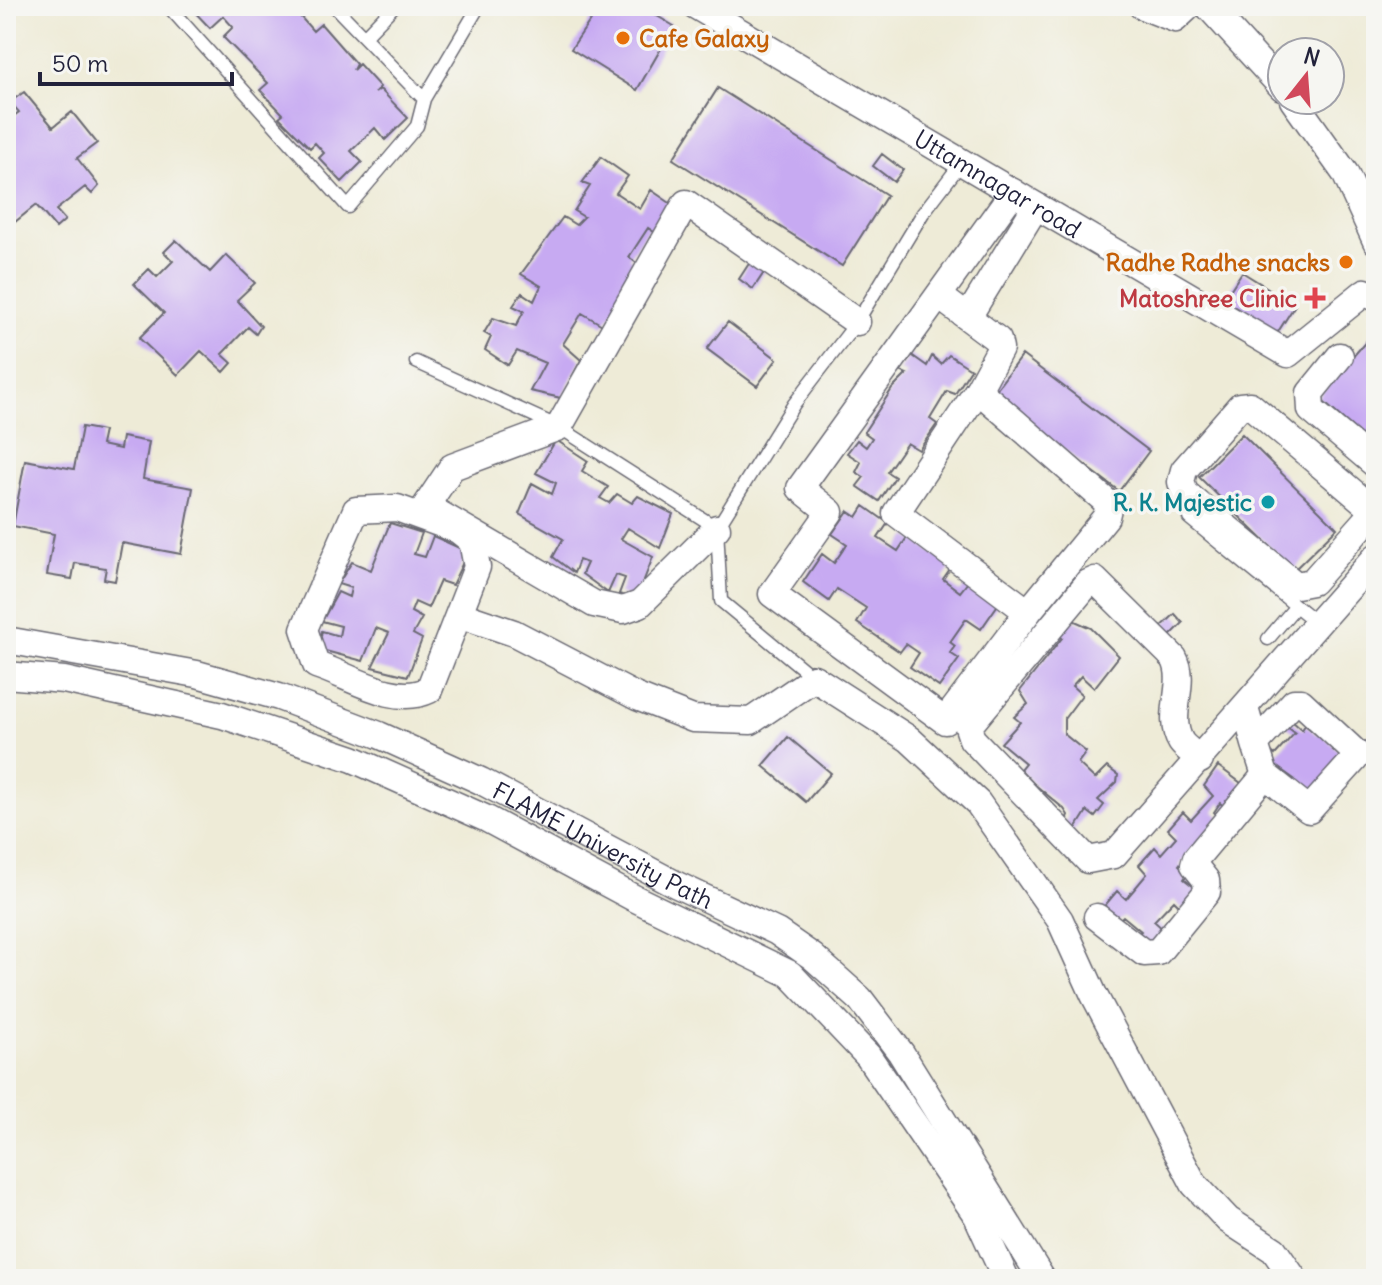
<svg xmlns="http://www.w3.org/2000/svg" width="1382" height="1285" viewBox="0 0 1382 1285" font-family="Delius,sans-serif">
<rect width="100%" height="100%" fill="#f6f6f2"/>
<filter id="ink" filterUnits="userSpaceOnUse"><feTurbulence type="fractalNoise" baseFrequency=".0125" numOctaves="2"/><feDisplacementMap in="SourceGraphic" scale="16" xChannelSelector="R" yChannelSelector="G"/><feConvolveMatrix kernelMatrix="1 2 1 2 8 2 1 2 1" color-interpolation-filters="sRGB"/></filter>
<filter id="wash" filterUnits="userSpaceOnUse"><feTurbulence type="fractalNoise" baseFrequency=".006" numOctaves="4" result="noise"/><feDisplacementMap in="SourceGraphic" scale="32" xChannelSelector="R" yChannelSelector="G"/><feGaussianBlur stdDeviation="1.8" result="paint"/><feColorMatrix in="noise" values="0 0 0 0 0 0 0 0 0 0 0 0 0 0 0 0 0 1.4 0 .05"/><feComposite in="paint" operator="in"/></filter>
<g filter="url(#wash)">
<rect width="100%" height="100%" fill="#eeebd7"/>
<g id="blocks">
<path fill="#c7aaf2" d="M189,6H291L313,31L321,24L356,64L353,70L359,64L380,87L375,93L380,89L408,118L385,140L375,128L351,151L362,162L342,182L319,158L324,153L315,143L310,148L279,117L283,114L260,90L268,83L223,37L233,27L223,16L210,28Z
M600,6H640L674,26L637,90L571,49Z
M718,88L887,195L842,266L673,159Z
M24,92L53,127L72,112L97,143L77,158L99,186L92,194L85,187L56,210L65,220L56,228L36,205L10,226L6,221V122L19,112L10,102Z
M882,154L903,170L894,182L873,166Z
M601,157L628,176L616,193L640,209L651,190L676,207L663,238L648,228L629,257L640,266L604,326L582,313L563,344L581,360L561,398L530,391L545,363L517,351L508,365L485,350L491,337L484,333L493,318L516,326L524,311L513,306L522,293L534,301L541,286L521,274L563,217L576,225L584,217L574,211L590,186L582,183Z
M176,240L210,272L226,255L255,283L237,300L261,326L256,334L248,327L222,354L232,363L224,372L201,351L178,375L139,338L164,313L134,284L149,269L157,277L173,261L164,252Z
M750,262L765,271L753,289L739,279Z
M1242,272L1295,305L1274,338L1221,304Z
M728,322L777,359L757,386L707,349Z
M1376,330V448L1318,397Z
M910,354L927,366L932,356L941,364L949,355L971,369L955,394L947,391L930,419L937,424L919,450L907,443L887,472L895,477L879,501L857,486L864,477L856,472L861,462L847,453L857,440L866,447L872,438L864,432L892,389L907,374L900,371Z
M1022,355L1149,451L1119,491L992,395Z
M82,427L104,431L101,445L120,449L122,437L149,442L143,479L193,488L181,554L122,543L115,581L104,579L106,568L75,563L72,579L47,575L54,534L13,526L25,460L74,469Z
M1242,434L1337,528L1294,570L1199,477Z
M556,440L588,461L582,471L608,487L600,498L609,503L617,494L632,503L638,496L673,514L660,548L628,528L621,539L653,557L636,600L619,594L625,578L616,575L608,593L582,574L587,563L579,560L574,573L553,557L563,539L519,514L532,483L552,494L556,483L536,473Z
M864,506L888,523L878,538L898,551L908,536L952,566L943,579L960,592L968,582L999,603L981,629L966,619L950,642L955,646L950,653L959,659L939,687L910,667L919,653L906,644L900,652L857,623L866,608L837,589L829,601L803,582L822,554L834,563L847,544L832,534L848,511L857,517Z
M390,523L422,533L414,554L425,557L433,536L468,552L452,585L440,581L428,608L415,602L411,612L422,618L413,634L422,639L408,676L372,667L389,633L376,628L363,661L318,649L322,631L339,636L341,626L322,621L338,592L349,597L351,588L338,584L352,562L371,570Z
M1175,614L1183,623L1166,640L1157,631Z
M1075,621L1091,628L1119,656L1094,688L1081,676L1072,686L1082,695L1064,719V734L1086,752L1078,763L1095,779L1107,767L1118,775L1117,782L1098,800L1104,805L1095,817L1087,811L1075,830H1062L1068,815L1064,809L1033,783L1020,769L1025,763L1001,743L1020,722L1014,717L1028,704L1020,691L1062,638L1056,634L1066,622Z
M1291,720L1302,730L1305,725L1317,735L1320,732L1351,763L1312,803L1290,784L1294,779L1262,756L1268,749L1275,755L1295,733L1286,726Z
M788,737L831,773L806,802L763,766Z
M1218,766L1245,786L1227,809L1220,803L1214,812L1220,817L1179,865L1188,873L1184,879L1199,891L1183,909L1174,900L1154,921L1165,931L1149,950L1134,938L1141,931L1123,916L1116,923L1102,909L1117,891L1126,899L1147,874L1139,865L1155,847L1161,854L1176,837L1168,829L1183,812L1191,820L1213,796L1204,786Z"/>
</g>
</g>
<g filter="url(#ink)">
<use href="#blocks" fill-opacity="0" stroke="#696872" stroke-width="2"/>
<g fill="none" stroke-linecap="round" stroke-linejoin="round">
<g stroke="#696872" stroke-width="15">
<path id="lane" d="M168,6L348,207L417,126L424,99L479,6
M334,6L424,99
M364,37L394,6
M416,362L559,427L717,528
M1189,518L1318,624
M1268,639L1296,606
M814,678L721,601L717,528L794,404L857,322L923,213L962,162"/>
</g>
<g stroke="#696872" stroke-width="29">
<g id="street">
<path id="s1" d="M696,6L1288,354L1365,292L1376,298"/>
<path d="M1142,6L1175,19L1189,6"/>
<path d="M1208,6L1282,87"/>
<path d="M1293,100L1345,173L1376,241"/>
<path d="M939,296L998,340L1000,349L978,390L1109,504L1106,517L1028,612"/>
<path d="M968,317L1036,206"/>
<path d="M1340,356L1310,393L1311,410L1376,465"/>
<path d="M978,390L896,513L1028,612L945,721L772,594L830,512L800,488L1013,192"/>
<path d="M397,508L458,530L472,541L477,567L429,690C394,707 351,676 316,665L304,629L356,510Z"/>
<path d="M1375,511L1312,582L1296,585L1185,493L1181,482L1184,470L1240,406L1250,405L1376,512"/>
<path d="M717,528L640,604L623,610L594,604L426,506L452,467L559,427L686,203L857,322"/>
<path d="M461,615L514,633L637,697L693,719L751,721L814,678L909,739L978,803L1060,920L1094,995L1194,1184L1228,1220L1274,1250L1294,1279"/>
<path id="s2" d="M6,640L197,674L279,697L379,735L481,781L677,885L777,932L813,957L860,999L901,1053L1042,1279"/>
<path d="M6,675L64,680L222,715L353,759L487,819L634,898L790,974L868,1056L977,1216L1006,1279"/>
<path d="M1245,708L1255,744L1294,702H1301L1356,753L1355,759L1309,810L1265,775L1255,744"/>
<path d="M1200,760C1195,754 1185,748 1181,742C1165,716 1188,683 1174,658L1095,580L1088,583L968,727L972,739L1088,860L1114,855L1376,557"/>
<path d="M1097,917L1144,953L1158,952L1207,892L1206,880L1194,865L1196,858L1265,775"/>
</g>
</g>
<use href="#lane" stroke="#fff" stroke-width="12"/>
<use href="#street" stroke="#fff" stroke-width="26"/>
</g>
</g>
<g fill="#e8710a" stroke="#f6f6f2" stroke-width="3">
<circle cx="623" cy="38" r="8"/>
<circle cx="1346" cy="262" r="8"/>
</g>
<path fill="#e0444e" stroke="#f6f6f2" stroke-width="3" d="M1311 286h8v8h8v8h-8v8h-8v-8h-8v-8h8z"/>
<circle fill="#0f9aa8" stroke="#f6f6f2" stroke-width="3" cx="1268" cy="502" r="8"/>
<g text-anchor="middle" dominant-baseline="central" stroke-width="7" stroke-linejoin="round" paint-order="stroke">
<g font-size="24" font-weight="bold" fill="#c56008" stroke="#f6f6f2" text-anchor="start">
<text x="639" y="38">Cafe Galaxy</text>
<text x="1330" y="262" text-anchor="end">Radhe Radhe snacks</text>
</g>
<g font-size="24" fill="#22223b" stroke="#f6f6f2">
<text stroke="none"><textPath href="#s1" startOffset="350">Uttamnagar road</textPath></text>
<text stroke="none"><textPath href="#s2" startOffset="636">FLAME University Path</textPath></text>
</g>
<g font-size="24" font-weight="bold" fill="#be3a42" stroke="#f6f6f2" text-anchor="end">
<text x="1297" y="298">Matoshree Clinic</text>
</g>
<g font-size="24" font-weight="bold" fill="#0d838f" stroke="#f6f6f2" text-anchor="end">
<text x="1252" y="502">R. K. Majestic</text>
</g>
</g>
<rect width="1382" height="1285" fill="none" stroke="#f6f6f2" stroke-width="32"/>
<g transform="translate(1306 76) rotate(17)"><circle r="38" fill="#f6f6f2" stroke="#a1a1a9" stroke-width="2"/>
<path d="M0-6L14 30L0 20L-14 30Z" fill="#d1495b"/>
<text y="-12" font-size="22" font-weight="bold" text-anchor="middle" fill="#22223b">N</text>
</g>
<path d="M40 72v12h192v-12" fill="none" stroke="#22223b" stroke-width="4"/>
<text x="52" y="72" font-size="24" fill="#22223b" stroke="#f6f6f2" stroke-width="6" paint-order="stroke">50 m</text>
</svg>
